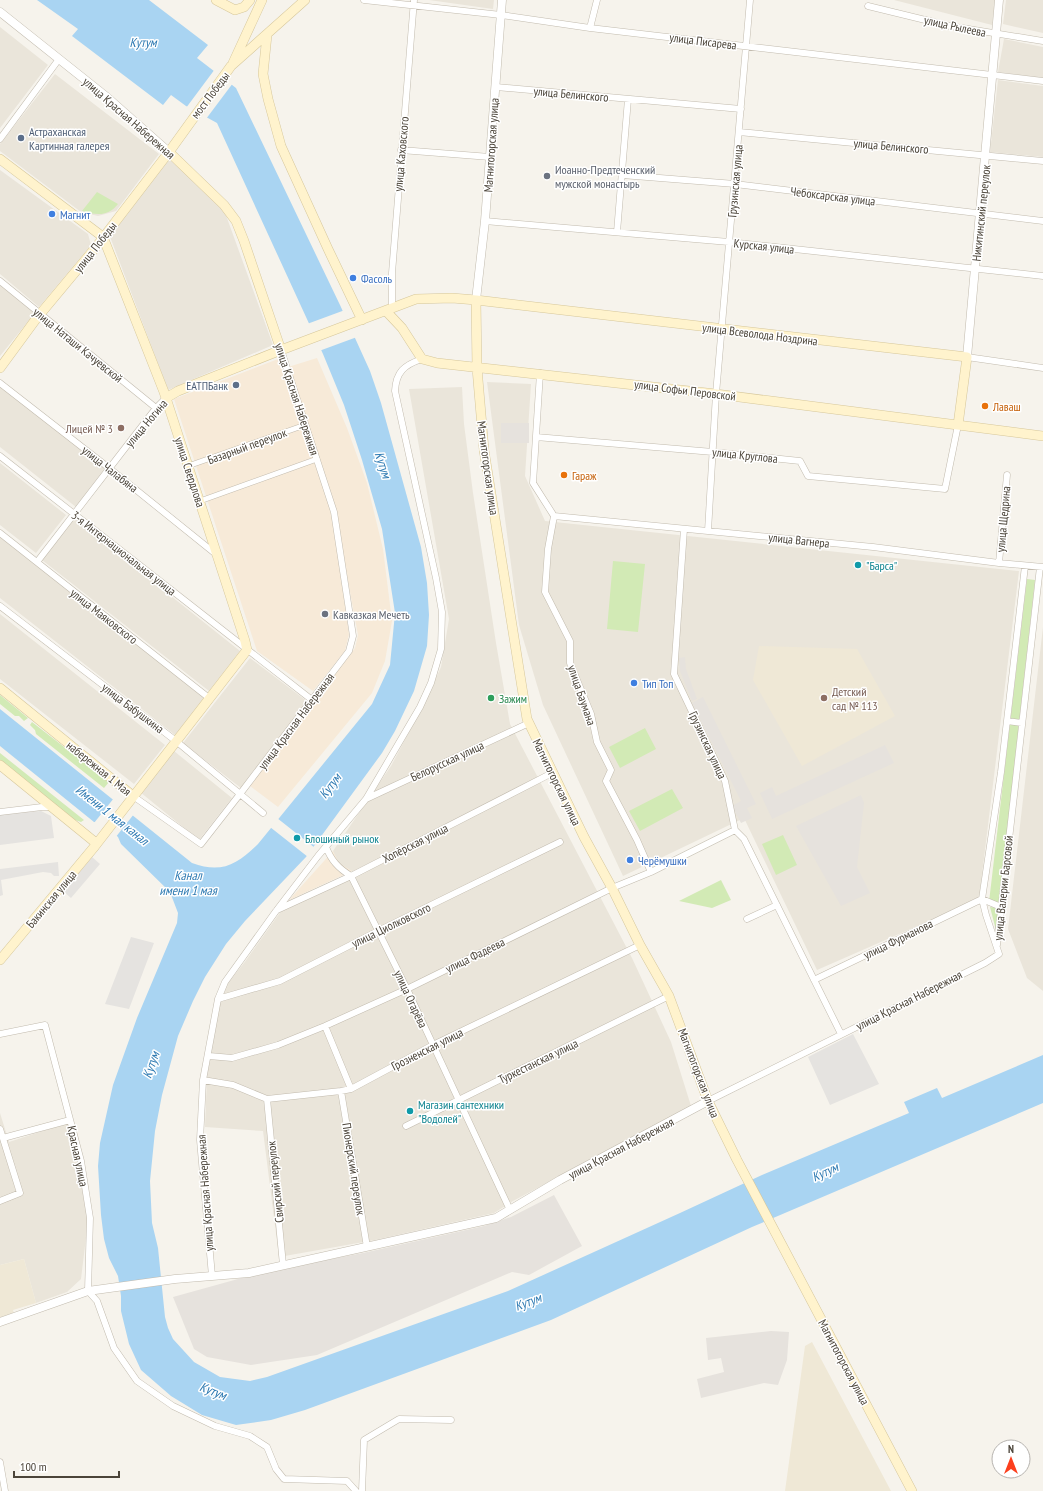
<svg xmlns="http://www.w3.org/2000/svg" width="1043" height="1491" viewBox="0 0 1043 1491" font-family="'PT Sans Narrow',sans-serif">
<rect width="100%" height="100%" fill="#f6f3ec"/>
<path fill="#eae5da" d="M429,0H494L493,9Z
M894,0H995L992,25Z
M1006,0H1043V33L1003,24Z
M0,27L48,65L0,128Z
M1004,39L1043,47V78L998,72Z
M55,74L159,154L116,211L98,216L81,212L0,151V144Z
M998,80L1043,86V157L990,152Z
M168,158L223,207L273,345L168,390L109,234Z
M0,170L88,234L91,245L39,307L0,274Z
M0,285L35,313L0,356Z
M487,382L531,384L525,476L545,521L1019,571L979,899L817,970L744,818L623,876L543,705L519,625Z
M0,385L105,468L76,507L0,447Z
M462,387L464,424L473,493L496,643L510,724L632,958L671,1042L691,1106L513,1201L494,1213L375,1240L279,1257L263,1131L205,1127L207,1077L220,993L244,963L289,900L352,872L338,863L333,851L391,766L425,702L441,667L449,619L409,389Z
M0,463L66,515L36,553L0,525Z
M73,518L240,651L209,691L42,560Z
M0,537L205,697L175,735L0,598Z
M0,614L165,745L134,784L0,679Z
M1043,627V991L1027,978L1008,929Z
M250,658L308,702L241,788L183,743Z
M174,751L232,798L199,840L140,792Z
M0,1113L9,1142L70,1122L88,1221L81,1279L67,1292L36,1303L24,1259L0,1265Z"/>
<path fill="#f7ead8" d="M317,358L347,428L367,483L383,549L392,621L385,661L372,693L278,807L250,786L355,648L358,635L332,495L288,367Z
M278,359L332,512L349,634L345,651L313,691L257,651L174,399Z
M333,851L339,863L352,871L289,900Z"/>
<path fill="#e6e2dd" d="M501,423H529V443H501Z
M685,657L686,669L697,699L692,701L680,671L679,658Z
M703,697L756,804L747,808L752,818L741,823L732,806L741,801L692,703Z
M885,745L894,763L772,819L760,793L772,787L776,796Z
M861,795L864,803L857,867L870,893L841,906L796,826Z
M554,1195L582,1246L529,1275L512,1272L317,1355L251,1365L207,1357L194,1349L173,1297L267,1271L363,1253L484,1226L511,1217Z
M771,1331L789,1332L787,1360L778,1385L764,1383L701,1398L697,1379L724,1372L721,1358L708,1360L706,1338Z"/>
<path fill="#efe8d6" d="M759,646L857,649L895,716L802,766L753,680Z
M24,1259L36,1303L13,1310L14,1315L0,1319V1265Z
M812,1342L891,1491H785L805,1346Z"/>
<path fill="#d2eab5" d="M97,192L118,204C108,217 96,215 82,211Z
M613,561L645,564L638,632L607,629Z
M1027,579L1035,580L999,903L989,902Z
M0,695L28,718L24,721L19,716H15L0,704Z
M32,722L109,782L104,788L36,734L35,730L30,725Z
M645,728L656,749L620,768L609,747Z
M0,753L84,820L81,822L75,820L0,760Z
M672,789L683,808L640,831L629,811Z
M783,835L797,865L776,875L762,844Z
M721,880L731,900L712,908L679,901Z
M990,907L999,908L996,930Z"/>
<path fill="#e5e3e0" d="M41,811L51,816L54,838L0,845V814Z
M92,857L100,864L71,898L63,891Z
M58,862L59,876H54L51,873L43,872L1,880L3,895L0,896V869Z
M131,937L154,943L129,1009L105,1004Z
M853,1034L879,1084L830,1105L808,1057Z"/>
<path fill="#a9d4f2" d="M37,0H149L208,45L197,58L236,88L340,305L370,371L381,403L421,547L427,583L429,615L427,646L414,691L395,731L382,753L306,857L245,921L226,944L205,977L193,1001L178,1036L162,1095L155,1131L150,1181L152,1223L158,1248L165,1317L168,1328L173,1339L194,1362L220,1377L250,1381L267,1377L508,1291L680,1213L762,1175L909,1113L904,1102L937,1088L942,1098L1043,1055V1103L752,1227L551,1320L305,1410L271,1420L236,1425L202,1415L171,1396L141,1370L129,1344L121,1311V1296L118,1276L109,1258L104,1239L101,1215L98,1166L100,1143L113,1085L123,1057L137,1018L177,923L178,913L170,892L121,844L118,837L102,822H94L0,746V709L192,863C222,874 237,864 258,844L372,704L390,665L395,613L382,529L362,460L344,405L323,354L217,123L186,106L171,95L163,105L72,36L78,29Z"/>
<path fill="#f6f3ec" d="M215,69L233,83L206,119L186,108Z
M345,310L357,337L319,351L307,324Z
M114,798L134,814L115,838L101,824L94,823Z
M277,818L315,848L308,857L270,827Z"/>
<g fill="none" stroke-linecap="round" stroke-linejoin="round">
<g stroke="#c2bbae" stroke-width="6">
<path id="pedestrian" d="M188,466L305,425
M200,501L317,459"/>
</g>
<g stroke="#c2bbae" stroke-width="7">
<path id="minor" d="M364,0L501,15L590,28L1043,81
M868,6L950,26L1043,41
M590,28L597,0
M496,87L741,109
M739,132L1043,161
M0,139L59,59
M401,150L490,157
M622,175L735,184L1043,221
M485,221L729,242L1043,276
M617,232L628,99
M0,281L156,408
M392,308V273L414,0
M967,357L1043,368
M540,373L533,483L554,516L548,549L545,592L570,641V663L591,714L597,742L611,770L606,781L637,840L651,872
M0,383L109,468L217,555
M536,437L713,452L800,461L808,476L945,489L958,425
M0,456L312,700
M554,516L873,547L999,563L1043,567
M684,529L674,674L725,781L735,830L744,839L841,1034
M708,531L716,394L750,0
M0,533L209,698
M37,562L156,408L166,398
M999,563L1007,475
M0,606L176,741L263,813
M1007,721L1022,723
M133,796L201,844L240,794L349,651L353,636L334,512L281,350
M366,799L529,723
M0,812L42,807H52
M326,847C331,860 338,868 351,876
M351,876L407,989L510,1210
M277,910L351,876L552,773
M747,919L777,905
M997,945L1040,567
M814,980L982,899L1001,907
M218,999L280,981L378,931L560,842
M325,1026L351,1089
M0,1034L45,1025L81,1161L90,1218L88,1291L97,1301L114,1348L137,1381L173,1406L215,1426L250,1436L267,1447L276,1469L284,1479L347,1481L356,1491
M209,1056L232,1058L278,1045L325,1026L407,989L612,888L651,872L735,830
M203,1080L233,1085L267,1099L341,1091L351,1089L433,1045L640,945
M341,1091L367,1247
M267,1099L283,1265
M708,1101L985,963L999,954L986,915L982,899L1001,772L1025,566
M406,1126L669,996
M0,1129L20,1193L0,1201
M3,1138L70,1120
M212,1276L200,1140L203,1080L218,999L225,982L276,911L318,856L366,799L420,707L431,683L441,649L442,612L436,578L395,391C396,372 404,365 422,359
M0,1462L5,1491
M362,1491L364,1440L399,1419L451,1420"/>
</g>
<g stroke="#c2bbae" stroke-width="9">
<path id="tertiary" d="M0,12L108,98L169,152
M476,300L485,221L502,0
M967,357L999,0
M0,1322L88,1291L175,1279L249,1273L496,1218L560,1180L708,1101"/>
</g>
<g stroke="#d6c79b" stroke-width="10">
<path id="secondary" d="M216,0L235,10L244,7L250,0
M267,35L263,74L268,99L281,146L328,249L362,320
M233,63L262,0
M169,152L224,205L236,221L244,241L281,350
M0,159L103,237L164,392L245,641L247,650L95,846L0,960
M476,300L477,368L484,450L527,719L584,837L612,888L640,945L669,996L708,1101L737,1160L912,1491
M386,311L402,328L422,359L437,363L716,394L1043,436
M0,368L36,319L96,247L169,152L231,66L305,0
M166,398L178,391L281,350L416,299L452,298L476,300L967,357L958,425
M0,688L133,796
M0,765L96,843"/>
</g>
<use href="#pedestrian" stroke="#fff" stroke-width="5"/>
<use href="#minor" stroke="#fff" stroke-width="6"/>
<use href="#tertiary" stroke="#fff" stroke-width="8"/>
<use href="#secondary" stroke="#fff3cd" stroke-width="9"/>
</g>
<g fill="#5c6f8a" stroke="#fff" stroke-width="1.5">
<circle cx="21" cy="138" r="4"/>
<circle cx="236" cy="385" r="4"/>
</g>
<g fill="#6b7280" stroke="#fff" stroke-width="1.5">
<circle cx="547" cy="176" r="4"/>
<circle cx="325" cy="614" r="4"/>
</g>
<g fill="#3f7fe0" stroke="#fff" stroke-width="1.5">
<circle cx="52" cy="214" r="4"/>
<circle cx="353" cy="278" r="4"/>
<circle cx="634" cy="683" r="4"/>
<circle cx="630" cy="860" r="4"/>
</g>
<g fill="#e8710a" stroke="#fff" stroke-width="1.5">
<circle cx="985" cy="406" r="4"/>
<circle cx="564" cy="475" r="4"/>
</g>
<g fill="#8d6e63" stroke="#fff" stroke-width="1.5">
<circle cx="121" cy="428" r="4"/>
<circle cx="824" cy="698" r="4"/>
</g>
<g fill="#0f9aa8" stroke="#fff" stroke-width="1.5">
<circle cx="858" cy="565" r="4"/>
<circle cx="297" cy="838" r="4"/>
<circle cx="410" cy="1111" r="4"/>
</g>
<circle fill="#2e9e5b" stroke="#fff" stroke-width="1.5" cx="491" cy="698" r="4"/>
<g text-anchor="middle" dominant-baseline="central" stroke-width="3" stroke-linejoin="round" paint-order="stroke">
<g font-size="12" fill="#4b4439" stroke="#fff">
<text transform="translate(955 26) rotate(12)">улица Рылеева</text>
<text transform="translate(703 41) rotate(7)">улица Писарева</text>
<text transform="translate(571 94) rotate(5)">улица Белинского</text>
<text transform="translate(210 95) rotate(-53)">мост Победы</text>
<text transform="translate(129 118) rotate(41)">улица Красная Набережная</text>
<text transform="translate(491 145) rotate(-86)">Магнитогорская улица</text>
<text transform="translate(891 146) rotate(5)">улица Белинского</text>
<text transform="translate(401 154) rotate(-85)">улица Каховского</text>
<text transform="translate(735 181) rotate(-85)">Грузинская улица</text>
<text transform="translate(833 196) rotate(7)">Чебоксарская улица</text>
<text transform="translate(981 213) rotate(-84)">Никитинский переулок</text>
<text transform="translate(764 246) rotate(6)">Курская улица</text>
<text transform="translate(95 247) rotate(-52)">улица Победы</text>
<text transform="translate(760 334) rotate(7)">улица Всеволода Ноздрина</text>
<text transform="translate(78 345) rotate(39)">улица Наташи Качуевской</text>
<text transform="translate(685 390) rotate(7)">улица Софьи Перовской</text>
<text transform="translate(297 399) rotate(72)">улица Красная Набережная</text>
<text transform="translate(146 423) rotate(-50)">улица Ногина</text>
<text transform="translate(247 446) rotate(-20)">Базарный переулок</text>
<text transform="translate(745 455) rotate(6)">улица Круглова</text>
<text transform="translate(488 468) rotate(82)">Магнитогорская улица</text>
<text transform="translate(110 469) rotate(38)">улица Чалабяна</text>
<text transform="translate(190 472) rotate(72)">улица Свердлова</text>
<text transform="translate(1003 519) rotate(-85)">улица Щедрина</text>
<text transform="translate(799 540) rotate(6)">улица Вагнера</text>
<text transform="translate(124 553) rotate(38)">3-я Интернациональная улица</text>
<text transform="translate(104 616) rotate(38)">улица Маяковского</text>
<text transform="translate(582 695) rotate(71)">улица Баумана</text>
<text transform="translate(133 708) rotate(37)">улица Бабушкина</text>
<text transform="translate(296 721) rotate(-53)">улица Красная Набережная</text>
<text transform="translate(708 745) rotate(65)">Грузинская улица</text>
<text transform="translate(447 761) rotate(-25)">Белорусская улица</text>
<text transform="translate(99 768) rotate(39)">набережная 1 Мая</text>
<text transform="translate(557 782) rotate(64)">Магнитогорская улица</text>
<text transform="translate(415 843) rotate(-27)">Хопёрская улица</text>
<text transform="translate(1003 888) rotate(-84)">улица Валерии Барсовой</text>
<text transform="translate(51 899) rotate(-50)">Бакинская улица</text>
<text transform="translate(391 925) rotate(-26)">улица Циолковского</text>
<text transform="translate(898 939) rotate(-26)">улица Фурманова</text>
<text transform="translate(475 955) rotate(-26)">улица Фадеева</text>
<text transform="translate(411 999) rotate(65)">улица Огарёва</text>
<text transform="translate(909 1000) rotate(-27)">улица Красная Набережная</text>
<text transform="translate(427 1049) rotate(-27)">Грозненская улица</text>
<text transform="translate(538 1061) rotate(-26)">Туркестанская улица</text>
<text transform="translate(699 1073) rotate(69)">Магнитогорская улица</text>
<text transform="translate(621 1148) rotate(-28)">улица Красная Набережная</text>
<text transform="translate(78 1156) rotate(78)">Красная улица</text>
<text transform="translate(354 1169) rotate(81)">Пионерский переулок</text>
<text transform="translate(275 1182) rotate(-96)">Свирский переулок</text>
<text transform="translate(205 1193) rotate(-94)">улица Красная Набережная</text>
<text transform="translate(844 1362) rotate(62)">Магнитогорская улица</text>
</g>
<g font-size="12" fill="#4e5e75" stroke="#fff" text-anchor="start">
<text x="29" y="131">Астраханская<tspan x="29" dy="14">Картинная галерея</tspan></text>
<text x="228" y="385" text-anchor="end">ЕАТПБанк</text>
</g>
<g font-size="12" fill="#5b616d" stroke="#fff" text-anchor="start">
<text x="555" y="169">Иоанно-Предтеченский<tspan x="555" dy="14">мужской монастырь</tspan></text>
<text x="333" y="614">Кавказкая Мечеть</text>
</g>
<g font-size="12" fill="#366cbe" stroke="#fff" text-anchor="start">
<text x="60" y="214">Магнит</text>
<text x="361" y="278">Фасоль</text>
<text x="642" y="683">Тип Топ</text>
<text x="638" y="860">Черёмушки</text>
</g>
<g font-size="12" fill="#c56008" stroke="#fff" text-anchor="start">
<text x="993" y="406">Лаваш</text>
<text x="572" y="475">Гараж</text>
</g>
<g font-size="12" fill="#785e54" stroke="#fff" text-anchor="end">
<text x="113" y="428">Лицей № 3</text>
<text x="832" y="691" text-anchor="start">Детский<tspan x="832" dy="14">сад № 113</tspan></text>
</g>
<g font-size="12" fill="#0d838f" stroke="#fff" text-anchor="start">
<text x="866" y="565">"Барса"</text>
<text x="305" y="838">Блошиный рынок</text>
<text x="418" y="1104">Магазин сантехники<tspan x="418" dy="14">"Водолей"</tspan></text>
</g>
<g font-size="12" fill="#27864d" stroke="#fff" text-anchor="start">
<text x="499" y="698">Зажим</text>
</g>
<g font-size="13" font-style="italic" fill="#2e7ab2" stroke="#fff">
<text x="143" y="42">Кутум</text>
<text transform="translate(383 465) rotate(72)">Кутум</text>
<text transform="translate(330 786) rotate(-53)">Кутум</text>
<text transform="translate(112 815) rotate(38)">Имени 1 мая канал</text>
<text x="188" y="875">Канал<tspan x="188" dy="15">имени 1 мая</tspan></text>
<text transform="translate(151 1065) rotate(-71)">Кутум</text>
<text transform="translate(825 1172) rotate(-24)">Кутум</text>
<text transform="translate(528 1302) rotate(-21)">Кутум</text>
<text transform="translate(213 1391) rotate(21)">Кутум</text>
</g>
</g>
<g transform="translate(1011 1459)"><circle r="19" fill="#ffffff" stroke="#b7b4b0"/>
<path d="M0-3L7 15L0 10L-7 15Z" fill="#fc3f1d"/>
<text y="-6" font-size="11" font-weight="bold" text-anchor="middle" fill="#4b4439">N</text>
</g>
<path d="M14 1471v6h105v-6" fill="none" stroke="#4b4439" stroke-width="2"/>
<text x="20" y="1471" font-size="12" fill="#4b4439" stroke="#ffffff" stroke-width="3" paint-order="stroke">100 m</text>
</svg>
